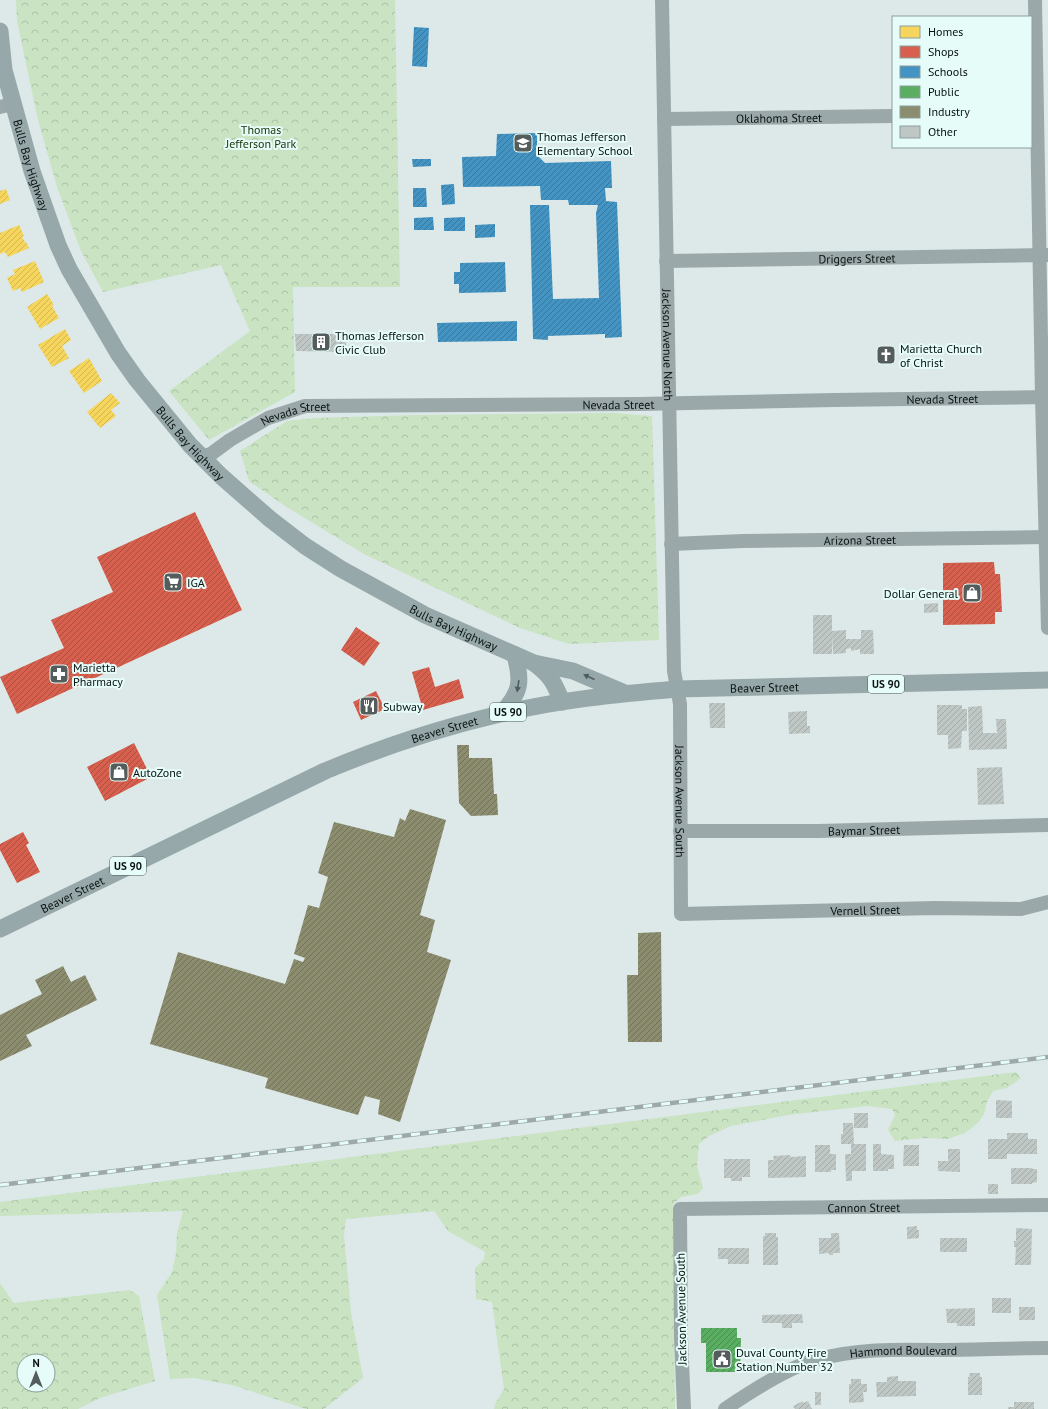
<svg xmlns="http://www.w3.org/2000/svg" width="1048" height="1409" viewBox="0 0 1048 1409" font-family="'PT Sans',sans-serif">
<defs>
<pattern id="forest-crowns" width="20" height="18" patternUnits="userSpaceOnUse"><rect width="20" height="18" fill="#c9e3c3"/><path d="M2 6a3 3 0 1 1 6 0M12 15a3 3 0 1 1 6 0" fill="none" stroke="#abc2a6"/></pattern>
<pattern id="homes-hatch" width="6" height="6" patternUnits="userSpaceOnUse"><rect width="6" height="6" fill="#f6d55c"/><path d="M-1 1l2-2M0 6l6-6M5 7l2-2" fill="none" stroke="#d2b64f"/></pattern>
<pattern id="shops-hatch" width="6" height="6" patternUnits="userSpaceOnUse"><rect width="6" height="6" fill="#d6604d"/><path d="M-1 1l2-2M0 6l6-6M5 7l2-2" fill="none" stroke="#ac4e3f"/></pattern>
<pattern id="schools-hatch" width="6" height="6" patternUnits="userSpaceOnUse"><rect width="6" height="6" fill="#4393c3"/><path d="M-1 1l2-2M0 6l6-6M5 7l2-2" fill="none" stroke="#36779d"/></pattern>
<pattern id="public-hatch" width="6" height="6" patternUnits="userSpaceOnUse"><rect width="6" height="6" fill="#5aae61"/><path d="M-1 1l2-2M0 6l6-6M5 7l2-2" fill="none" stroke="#498c4f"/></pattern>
<pattern id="industry-hatch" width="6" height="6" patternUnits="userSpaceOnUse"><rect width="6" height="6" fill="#8c8c6e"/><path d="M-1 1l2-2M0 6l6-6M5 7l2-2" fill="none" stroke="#717159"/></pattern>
<pattern id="building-hatch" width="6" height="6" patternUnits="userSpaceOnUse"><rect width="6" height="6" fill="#bfc7c5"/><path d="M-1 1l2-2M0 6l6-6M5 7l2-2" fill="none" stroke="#a3aaa8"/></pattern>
</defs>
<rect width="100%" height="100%" fill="#dde9e8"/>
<path fill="url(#forest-crowns)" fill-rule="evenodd" d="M16,0H395L400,287H293L295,392L209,440L169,391L250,331L221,265L103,292L81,251L57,187L38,120L17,21Z
M614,413L652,416L659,640L569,644L520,628L364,554L285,506L249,481L240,451L287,421L316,418L415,415Z
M1016,1072L1021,1078L1007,1088L993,1091L987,1102L984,1114L979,1122L965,1133L948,1139L924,1138L895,1141L888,1130L895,1115L892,1109L867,1106L788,1115L731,1126L709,1136L699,1144L697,1166L703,1188L698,1194L681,1197L673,1204L675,1409H494L495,1404L504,1389L492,1302L476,1299L475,1268L484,1259L485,1252L448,1231L434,1211L346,1219L344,1235L351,1312L363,1378L324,1409H306L232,1385L194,1378L170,1379L157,1295L172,1272L176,1253L177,1233L183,1211L0,1216V1202Z
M0,1283L14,1303L130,1290L139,1296L155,1381L100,1398L78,1409H0ZM24,1361H48V1385H24Z"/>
<path fill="url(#homes-hatch)" d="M6,189L10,200L0,204V191Z
M19,225L24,236L22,237L25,242H26L29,248L8,257L5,252L0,254V233Z
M35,261L44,282L22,292L20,288L13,291L7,278L15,274L13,270Z
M47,294L54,305L52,306L59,318L40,329L27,307Z
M65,329L71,340L62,346L69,358L52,367L38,345Z
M89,358L102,381L84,393L69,371Z
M111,393L120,403L111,410L116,416L100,428L87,412Z"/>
<path fill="url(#shops-hatch)" d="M195,512L242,610L17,714L0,677L64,648L51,620L113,592L97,557Z
M994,562L995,574H1000L1002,612H995V624L943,625V563Z
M356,627L380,643L364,666L341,650Z
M429,667L435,687L459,679L464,698L423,710L412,672Z
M376,691L385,709L361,720L353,702Z
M134,743L151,777L105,801L87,767Z
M23,832L29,843L26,845L40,872L17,883L0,850V844Z"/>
<path fill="url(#schools-hatch)" d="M414,27L429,28L427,67L412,66Z
M537,133V155L545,163L611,161L612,188H605L606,201L617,202L622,337L605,338V334L548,336V340L533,339L530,205H549L553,299L599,298L596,213L598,205H569L568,200H541L540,186L463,187L462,157L496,156L497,134Z
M412,159H431V166L413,167Z
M454,184L455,204L442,205L441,185Z
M413,188H426L427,207H413Z
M433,217L434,230H414V218Z
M465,217V231H444V218Z
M495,224V237L475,238V225Z
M505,262L506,292L459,293V284H454V272H460V263Z
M517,321V341L438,342L437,323Z"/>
<path fill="url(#public-hatch)" d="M701,1328H737V1338H741L740,1372H706V1343H701Z"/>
<path fill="url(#industry-hatch)" d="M457,745H469V758H492L494,794H497L498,815L471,816L459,803Z
M410,809L446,820L420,915L435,920L427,952L451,960L400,1122L378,1114L380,1100L365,1096L358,1115L265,1088L268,1078L150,1044L178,952L285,984L294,959L303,962L305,958L294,954L308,905L319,908L328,877L318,873L334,822L394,837L400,818L405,821Z
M661,932L662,1042H628L627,975H638V933Z
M63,966L71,982L85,975L97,1000L26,1035L32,1046L0,1061V1015L42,994L35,980Z"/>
<path fill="url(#building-hatch)" d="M295,334H346V352L296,351Z
M938,603V612L924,613V604Z
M813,615H832V631L846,630V639H861V630H873L874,654H860V649L851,651V648L846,649V653L833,654V634L832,654H813Z
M709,703H725V728H710Z
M937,705H962V709H967V731H962L961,748L948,749V735H937Z
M982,706L983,733H997L996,719H1006L1007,749L969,750L968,707Z
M807,711V726H810V733L789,734L788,712Z
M1002,767L1004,804L978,805L977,768Z
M996,1100L1012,1101V1118H996Z
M854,1113H868V1128H854Z
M843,1123H853L854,1144H866V1171H852V1181H846L845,1154H851V1144H841V1134H843Z
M1007,1133H1028V1139H1037V1154H1007V1159H988V1139H1007Z
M873,1144H881V1154L894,1155V1169H888V1171H873Z
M815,1145H830V1154H836V1170H831V1172H815Z
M904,1145H919V1166H903Z
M948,1149H960V1172L938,1171V1161H948Z
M790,1155L791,1157L806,1156V1177L768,1178V1160H774L773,1156Z
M724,1159H750V1177H742V1181H731V1178H724Z
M1011,1168H1032L1033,1169H1037V1182L1032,1183V1184H1011Z
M988,1184H998V1194H988Z
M917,1226V1230H919V1238L907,1239V1227Z
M1016,1228L1032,1229L1031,1265H1015L1016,1247H1014V1241H1016Z
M765,1233H776V1237H778V1265H763V1236H765Z
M831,1233H839L840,1253H833V1255H829V1253L819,1254V1238H831Z
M940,1238H967V1252H940Z
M718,1248H749V1264H728V1259H718Z
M992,1298H1011V1313H992Z
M1019,1307H1035V1320H1019Z
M975,1308V1326H957V1323H947L946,1309Z
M802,1314L803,1323H792V1328H782V1323H762V1315Z
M969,1373H980V1377H982V1395H968V1377H970Z
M898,1376V1381H916V1396L877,1397L876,1382H887V1377Z
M851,1379H861V1384H867V1392H863L864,1402L849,1403V1384H851Z
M815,1392H821V1405H815Z
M803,1401V1403L808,1401L812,1409H795L793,1406Z
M1014,1402H1034V1409H1008V1407H1014Z"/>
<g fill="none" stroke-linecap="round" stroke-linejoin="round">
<g stroke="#9ba8aa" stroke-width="14">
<path id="s1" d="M662,0L674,671L680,704L681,914L935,908L1021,909L1048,902"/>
<path d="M1035,0L1042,397L1048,628"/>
<path d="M0,107L13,104"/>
<path id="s2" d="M664,119L893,116"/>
<path id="s3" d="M666,261L1048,255"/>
<path id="s4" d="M202,456L211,454L230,440L268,418L305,406L639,404L834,400L1048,397"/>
<path id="s5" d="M671,544L743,541L1048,537"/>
<path id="s6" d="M680,831H818L1048,825"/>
<path id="s7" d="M684,1409L681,1337L680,1209L1048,1205"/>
<path id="s8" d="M725,1409C750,1392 787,1368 815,1360C855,1349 895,1349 936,1350C973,1350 1011,1348 1048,1348"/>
</g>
<g stroke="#97a8aa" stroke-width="17">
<path id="s9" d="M0,31L4,70L32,171L58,245L69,269L118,353L137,380L190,445L221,476L270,519L305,546L341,569L425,615L534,663C551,676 554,682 562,702"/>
<path d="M534,663L573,671L625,693"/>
<path d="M502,713C521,692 522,682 515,655"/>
<path id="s10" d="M0,929L325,771C382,747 440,728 500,714C558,700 618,694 677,689L1048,680"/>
</g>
<g stroke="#9da8a8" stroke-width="4.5">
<path id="rail" d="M0,1185L1048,1057"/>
</g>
<use href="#rail" stroke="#e5fcf8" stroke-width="3" stroke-dasharray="9" stroke-linecap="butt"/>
</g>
<defs><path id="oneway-solid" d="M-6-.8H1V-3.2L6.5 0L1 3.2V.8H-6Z"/></defs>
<g fill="#505d5e">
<use href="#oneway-solid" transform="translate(589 677) rotate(-156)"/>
<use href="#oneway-solid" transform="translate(518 686) rotate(99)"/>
</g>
<defs>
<g id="school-square" transform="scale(1)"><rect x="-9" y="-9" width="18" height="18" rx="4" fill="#545d5c" stroke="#e5fcf8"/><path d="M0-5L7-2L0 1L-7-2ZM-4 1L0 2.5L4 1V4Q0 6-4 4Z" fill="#fff"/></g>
<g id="building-square" transform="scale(1)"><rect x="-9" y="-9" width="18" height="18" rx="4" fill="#545d5c" stroke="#e5fcf8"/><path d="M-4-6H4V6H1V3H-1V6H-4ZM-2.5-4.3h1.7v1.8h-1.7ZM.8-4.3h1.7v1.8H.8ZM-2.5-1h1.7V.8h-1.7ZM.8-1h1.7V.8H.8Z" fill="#fff"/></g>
<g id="church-square" transform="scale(1)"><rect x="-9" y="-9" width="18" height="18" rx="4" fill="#545d5c" stroke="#e5fcf8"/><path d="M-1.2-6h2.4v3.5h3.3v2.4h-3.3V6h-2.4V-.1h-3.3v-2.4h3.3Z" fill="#fff"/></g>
<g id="supermarket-square" transform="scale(1)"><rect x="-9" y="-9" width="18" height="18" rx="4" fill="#545d5c" stroke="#e5fcf8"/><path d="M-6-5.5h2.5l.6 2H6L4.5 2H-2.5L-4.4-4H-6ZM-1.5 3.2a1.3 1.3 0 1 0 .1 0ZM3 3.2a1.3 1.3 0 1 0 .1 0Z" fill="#fff"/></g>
<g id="shop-square" transform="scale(1)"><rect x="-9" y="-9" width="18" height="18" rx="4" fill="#545d5c" stroke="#e5fcf8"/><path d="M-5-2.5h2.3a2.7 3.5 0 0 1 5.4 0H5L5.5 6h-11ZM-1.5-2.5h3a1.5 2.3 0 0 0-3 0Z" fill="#fff"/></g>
<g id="pharmacy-square" transform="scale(1)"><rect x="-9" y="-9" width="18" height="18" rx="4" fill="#545d5c" stroke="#e5fcf8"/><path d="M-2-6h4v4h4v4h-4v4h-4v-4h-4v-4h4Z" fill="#fff"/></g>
<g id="restaurant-square" transform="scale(1)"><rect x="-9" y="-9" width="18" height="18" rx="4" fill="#545d5c" stroke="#e5fcf8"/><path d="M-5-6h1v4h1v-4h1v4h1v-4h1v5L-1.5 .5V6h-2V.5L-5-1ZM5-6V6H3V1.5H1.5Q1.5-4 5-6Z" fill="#fff"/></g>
<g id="civic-square" transform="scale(1)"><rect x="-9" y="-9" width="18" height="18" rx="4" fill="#545d5c" stroke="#e5fcf8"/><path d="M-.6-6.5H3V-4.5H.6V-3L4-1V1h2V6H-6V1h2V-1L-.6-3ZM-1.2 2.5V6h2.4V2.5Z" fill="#fff"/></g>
</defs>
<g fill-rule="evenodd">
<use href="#school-square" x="523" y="143"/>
<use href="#building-square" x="321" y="342"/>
<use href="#church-square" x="886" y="355"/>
<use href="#supermarket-square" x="173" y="582"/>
<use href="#shop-square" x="972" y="593"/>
<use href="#pharmacy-square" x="59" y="674"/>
<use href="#restaurant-square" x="369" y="706"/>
<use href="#shop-square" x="119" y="772"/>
<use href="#civic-square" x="722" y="1359"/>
</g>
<g text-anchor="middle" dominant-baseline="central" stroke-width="4" stroke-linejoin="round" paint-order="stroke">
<g fill="#e5fcf8" stroke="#4c5856" stroke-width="1">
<rect x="868" y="675" width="36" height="18" rx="3"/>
<rect x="490" y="703" width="36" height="18" rx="3"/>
<rect x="110" y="857" width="36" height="18" rx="3"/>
</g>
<g font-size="11" font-weight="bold" fill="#0a1211">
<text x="886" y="684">US 90</text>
<text x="508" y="712">US 90</text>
<text x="128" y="866">US 90</text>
</g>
<g font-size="12" fill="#0a1211" stroke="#e5fcf8">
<text stroke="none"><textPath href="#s2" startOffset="115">Oklahoma Street</textPath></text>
<text stroke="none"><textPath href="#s9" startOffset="138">Bulls Bay Highway</textPath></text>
<text stroke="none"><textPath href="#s3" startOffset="191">Driggers Street</textPath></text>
<text stroke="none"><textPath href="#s1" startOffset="345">Jackson Avenue North</textPath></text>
<text stroke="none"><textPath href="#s4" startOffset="753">Nevada Street</textPath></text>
<text stroke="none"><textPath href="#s4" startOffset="429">Nevada Street</textPath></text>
<text stroke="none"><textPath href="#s4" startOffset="105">Nevada Street</textPath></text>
<text stroke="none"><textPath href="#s9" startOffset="462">Bulls Bay Highway</textPath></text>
<text stroke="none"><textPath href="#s5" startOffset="189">Arizona Street</textPath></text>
<text stroke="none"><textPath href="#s9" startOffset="786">Bulls Bay Highway</textPath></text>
<text stroke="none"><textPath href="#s10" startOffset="812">Beaver Street</textPath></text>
<text stroke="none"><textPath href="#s10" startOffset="488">Beaver Street</textPath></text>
<text stroke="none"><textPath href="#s1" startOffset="802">Jackson Avenue South</textPath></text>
<text stroke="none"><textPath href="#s6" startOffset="184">Baymar Street</textPath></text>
<text stroke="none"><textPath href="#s10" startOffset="80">Beaver Street</textPath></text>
<text stroke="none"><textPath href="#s1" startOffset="1099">Vernell Street</textPath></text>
<text stroke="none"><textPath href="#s7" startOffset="384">Cannon Street</textPath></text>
<text transform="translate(681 1309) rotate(-91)">Jackson Avenue South</text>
<text stroke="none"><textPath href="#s8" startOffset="192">Hammond Boulevard</textPath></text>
</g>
<g font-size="12" fill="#1a3306" stroke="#e5fcf8">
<text x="261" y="129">Thomas<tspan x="261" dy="14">Jefferson Park</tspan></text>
</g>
<g font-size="12" fill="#0a1211" stroke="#e5fcf8" text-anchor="start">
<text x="537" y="136">Thomas Jefferson<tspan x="537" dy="14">Elementary School</tspan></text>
<text x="335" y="335">Thomas Jefferson<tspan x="335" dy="14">Civic Club</tspan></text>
<text x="900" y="348">Marietta Church<tspan x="900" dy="14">of Christ</tspan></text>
<text x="187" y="582">IGA</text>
<text x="958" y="593" text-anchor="end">Dollar General</text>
<text x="73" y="667">Marietta<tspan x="73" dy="14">Pharmacy</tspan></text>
<text x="383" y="706">Subway</text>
<text x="133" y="772">AutoZone</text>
<text x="736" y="1352">Duval County Fire<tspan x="736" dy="14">Station Number 32</tspan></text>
</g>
</g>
<rect x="892" y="16" width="140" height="132" fill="#e5fcf8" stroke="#8d9e9c"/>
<rect x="900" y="26" width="20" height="12" fill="#f6d55c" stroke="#8d9e9c"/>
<text x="928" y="36" font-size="12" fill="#0a1211">Homes</text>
<rect x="900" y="46" width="20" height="12" fill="#d6604d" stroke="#8d9e9c"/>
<text x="928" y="56" font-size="12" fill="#0a1211">Shops</text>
<rect x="900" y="66" width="20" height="12" fill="#4393c3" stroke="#8d9e9c"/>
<text x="928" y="76" font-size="12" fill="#0a1211">Schools</text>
<rect x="900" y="86" width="20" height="12" fill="#5aae61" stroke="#8d9e9c"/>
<text x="928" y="96" font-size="12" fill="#0a1211">Public</text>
<rect x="900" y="106" width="20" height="12" fill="#8c8c6e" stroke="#8d9e9c"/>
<text x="928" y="116" font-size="12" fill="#0a1211">Industry</text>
<rect x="900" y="126" width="20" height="12" fill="#bfc7c5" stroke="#8d9e9c"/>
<text x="928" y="136" font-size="12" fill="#0a1211">Other</text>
<g transform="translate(36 1373)"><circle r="19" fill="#e5fcf8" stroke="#8d9e9c"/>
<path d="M0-3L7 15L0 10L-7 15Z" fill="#545d5c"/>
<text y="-6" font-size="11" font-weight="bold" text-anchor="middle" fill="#0a1211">N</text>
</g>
</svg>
